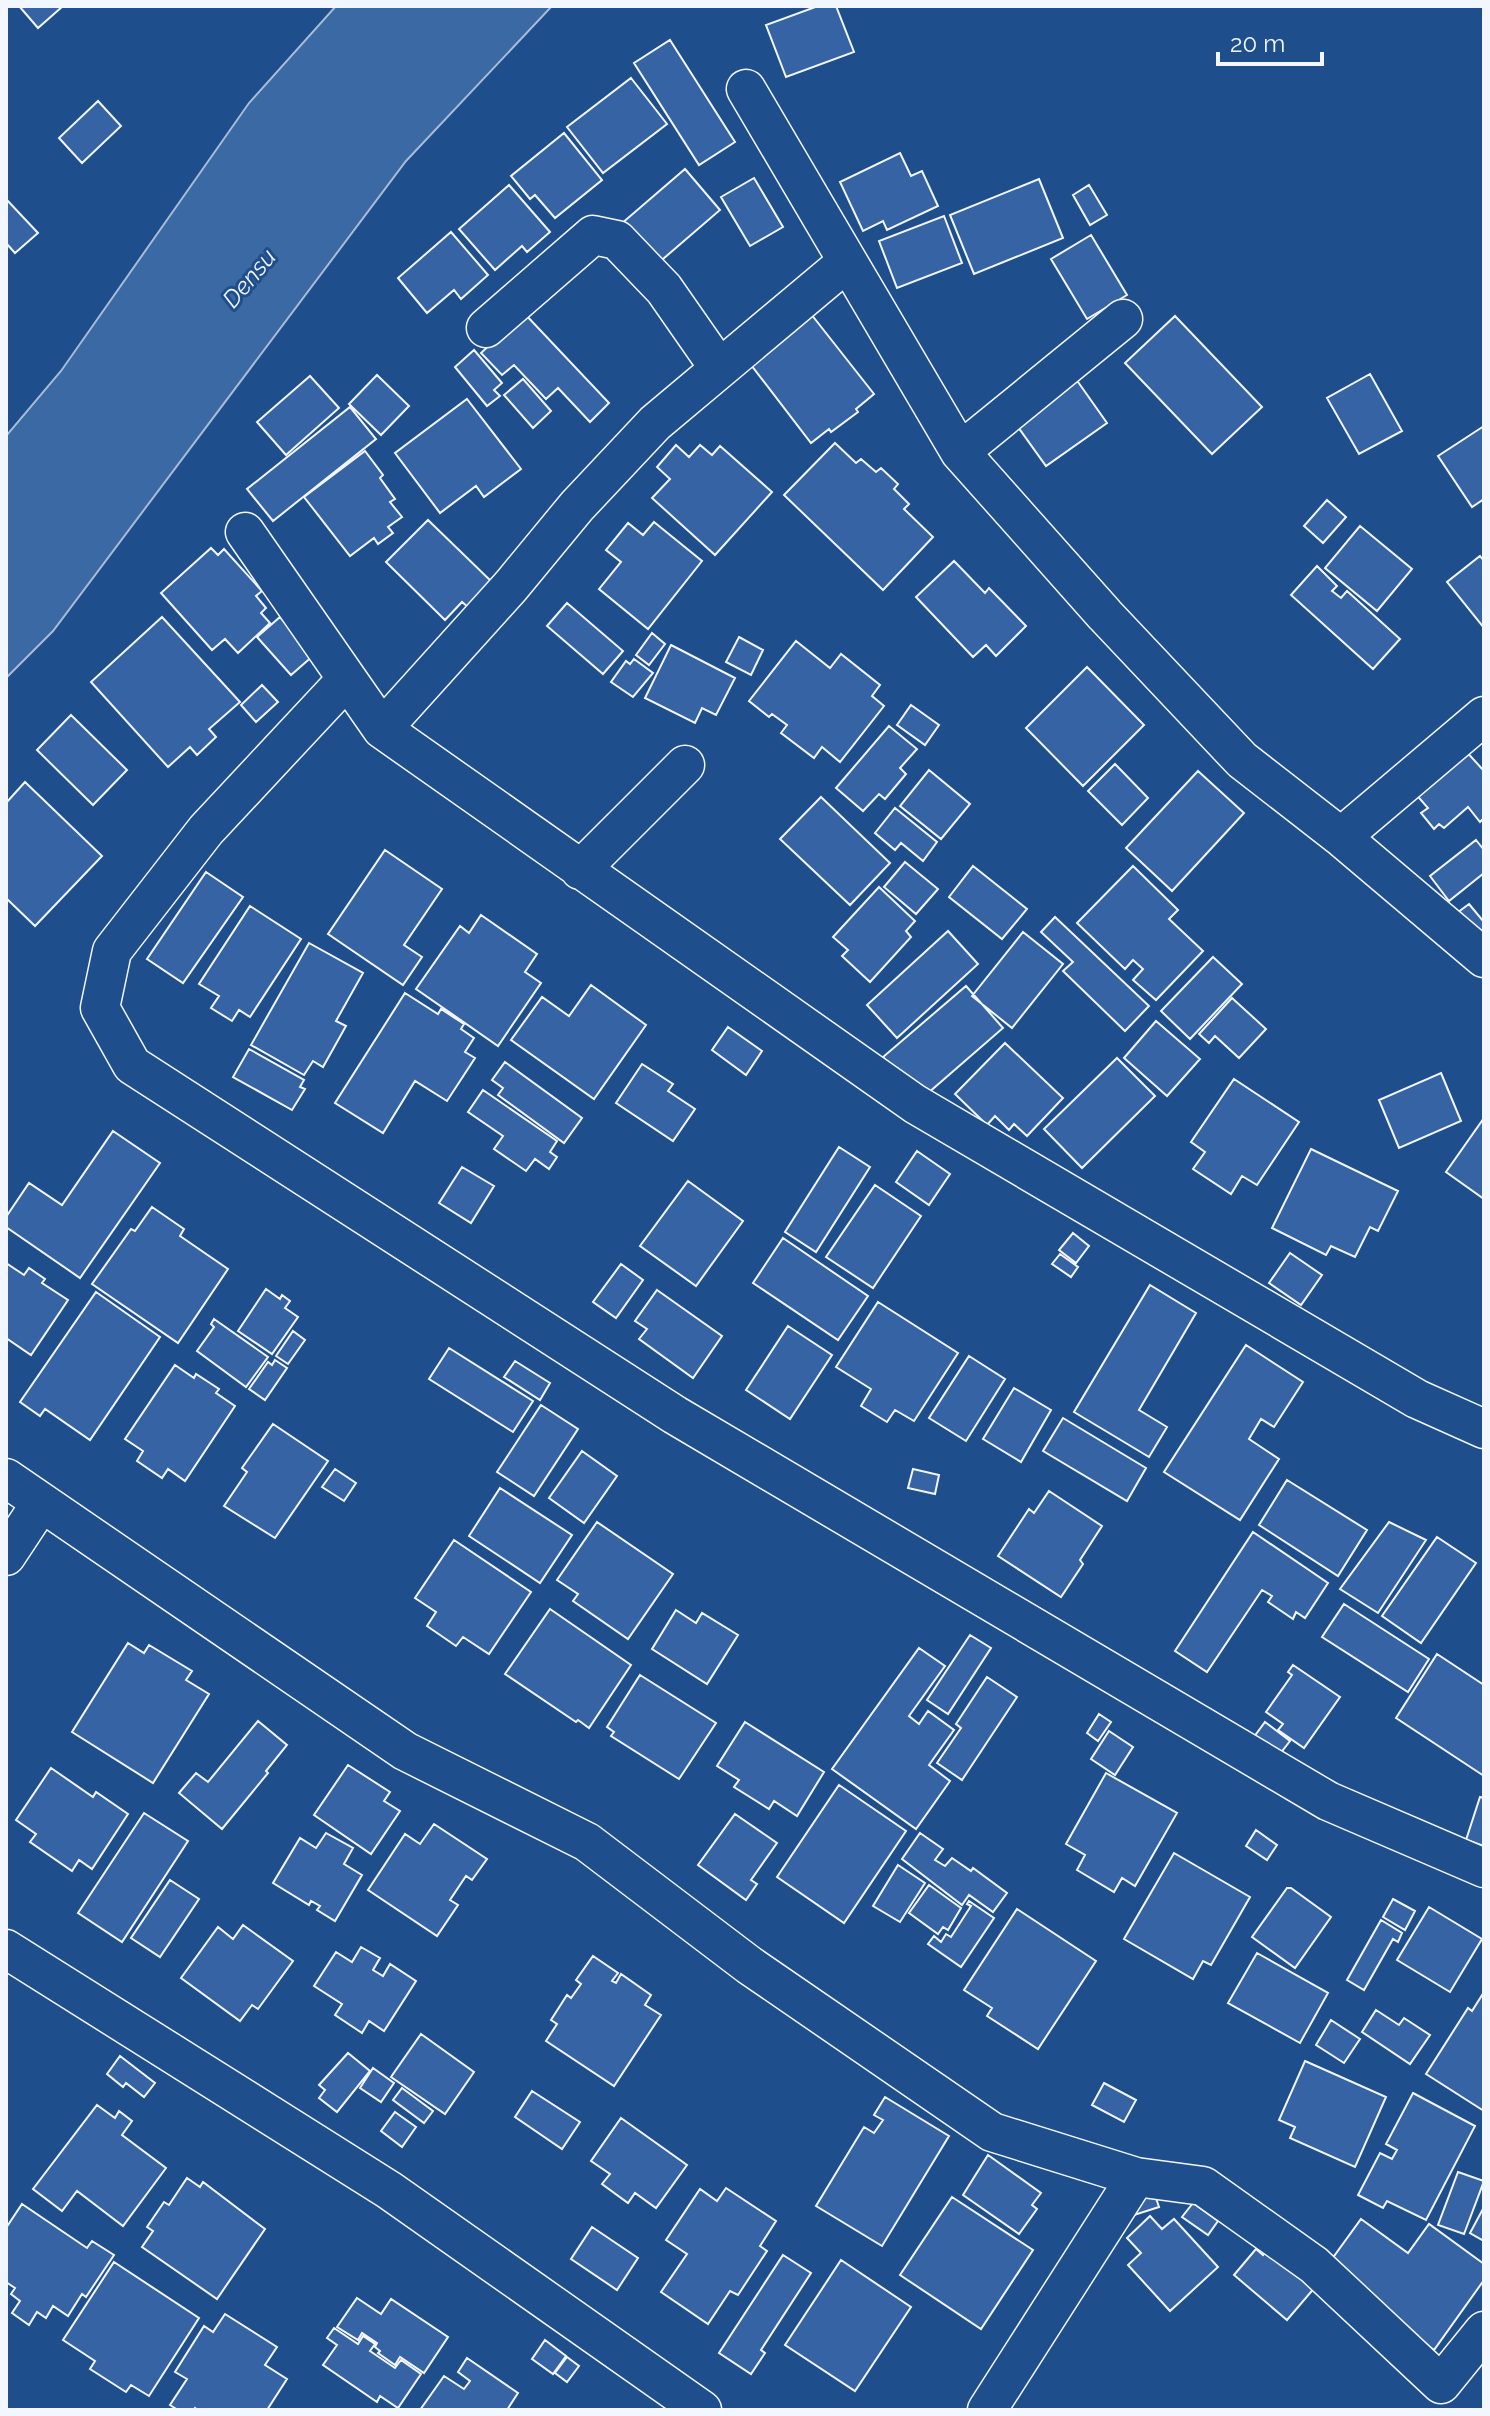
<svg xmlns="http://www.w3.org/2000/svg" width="1490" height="2416" viewBox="0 0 1490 2416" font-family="Raleway,sans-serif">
<rect width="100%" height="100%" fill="#1f4e8c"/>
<path fill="#3b69a3" stroke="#a8bbd7" stroke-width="2" d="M336,6H552L406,161L53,631L6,678V436L61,371L249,103Z"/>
<path fill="#3563a3" stroke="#f2f6ff" stroke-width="2" d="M19,6H63L38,28Z
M818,6H836L854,52L786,77L766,25Z
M670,40L735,142L699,165L634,63Z
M631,78L667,124L603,173L567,127Z
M98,101L121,126L82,163L59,138Z
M564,133L602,180L555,218L535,195L530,199L511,176Z
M900,153L911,176L922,171L938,206L887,230L883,221L863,231L840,182Z
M685,169L720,210L656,265L621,224Z
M754,178L783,227L750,246L721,197Z
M1039,179L1063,238L974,274L950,215Z
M509,185L550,232L527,252L522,246L495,270L459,229Z
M1089,185L1107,215L1090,225L1073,195Z
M6,199L38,233L15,253L6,243Z
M944,216L962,263L897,288L879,241Z
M451,232L488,275L461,299L454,290L427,313L398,278Z
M1091,235L1127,295L1087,319L1051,259Z
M524,313L609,403L590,422L558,388L546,399L514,365L502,375L481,353Z
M811,314L874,394L856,409L858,412L831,432L829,429L811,443L748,361Z
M1175,316L1262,407L1212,454L1125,363Z
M474,350L502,383L494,390L500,396L487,406L455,367Z
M1071,372L1107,423L1046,466L1010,416Z
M1370,374L1402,431L1359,454L1327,398Z
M377,375L409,406L381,435L349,404Z
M310,376L339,408L286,455L257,422Z
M523,379L551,411L533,428L504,395Z
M467,399L521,469L484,497L476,486L440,513L395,453Z
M350,407L376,439L273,521L247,489Z
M1484,426V499L1472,507L1438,456Z
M835,443L856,463L861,459L876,472L881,468L898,484L894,489L909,504L904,509L933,537L883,590L784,495Z
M676,445L689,457L700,445L712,455L720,446L772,492L715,555L652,498L670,479L657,467Z
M365,451L383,475L380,478L395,499L390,502L402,517L388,527L393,533L378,544L374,538L350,556L304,497Z
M1327,500L1346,517L1323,543L1304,526Z
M428,520L493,583L469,608L462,602L445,620L386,562Z
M654,522L702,561L648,629L599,589L621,562L606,550L628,523L643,535Z
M1360,526L1412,569L1377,611L1325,568Z
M211,548L218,555L224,549L262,591L256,596L266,608L261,613L270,623L238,653L225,639L212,650L161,593Z
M1480,556L1484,561V628L1447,582Z
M954,561L985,593L989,588L1026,626L996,656L986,645L973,657L916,597Z
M1317,566L1337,586L1332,591L1341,598L1347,591L1400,639L1373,669L1291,595Z
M567,603L623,651L603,674L547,626Z
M162,617L240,702L209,729L216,737L197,755L190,747L168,767L91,682Z
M280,617L314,655L291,675L257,637Z
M652,633L665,644L649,665L636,655Z
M739,637L763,650L751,675L726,662Z
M796,641L830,668L841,654L880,685L872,696L884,706L840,762L822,747L814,758L781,733L787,725L772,714L769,717L749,701Z
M671,645L735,678L716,715L702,708L695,723L645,698Z
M634,659L653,673L633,697L611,682L626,661L630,664Z
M1087,667L1144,725L1083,786L1026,728Z
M262,685L278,702L256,722L241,705Z
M911,705L939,725L925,745L897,725Z
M71,715L127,770L93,805L37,750Z
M889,726L917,749L900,768L906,774L885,799L879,794L863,811L836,788Z
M1464,749L1484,771V818L1480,822L1468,807L1444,828L1439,824L1434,829L1421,813L1428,808L1414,792Z
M1115,764L1148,798L1122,825L1088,791Z
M929,770L970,804L941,839L900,806Z
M1198,771L1244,813L1172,891L1126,848Z
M25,782L102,856L35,926L6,898V803Z
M821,797L890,863L850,905L780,839Z
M895,808L937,842L923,861L901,843L895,850L875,833Z
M1476,840L1484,850V873L1449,901L1430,876Z
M385,850L442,889L404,945L422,957L403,985L328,934Z
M905,862L938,889L916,914L884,887Z
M973,866L1027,909L1002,939L949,897Z
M1133,866L1178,910L1169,919L1203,951L1156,1000L1133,980L1143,969L1133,960L1125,969L1077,923Z
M206,872L243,897L183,983L147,959Z
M879,887L915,921L906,931L911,937L870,982L842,956L848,950L833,937Z
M1469,904L1484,922V946L1457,913Z
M250,906L301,939L250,1017L239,1010L232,1021L211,1008L219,996L199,984Z
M481,915L537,954L525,972L541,983L498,1046L416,989L460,926L469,933Z
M1055,917L1149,1006L1125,1031L1063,971L1073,962L1041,932Z
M948,931L978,964L897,1038L867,1005Z
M1023,932L1063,964L1012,1028L972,996Z
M309,943L363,973L336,1021L346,1026L323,1067L313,1061L304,1075L251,1045Z
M1213,957L1242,984L1190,1039L1161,1011Z
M591,985L646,1025L594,1099L511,1040L542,997L569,1016Z
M966,986L1003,1028L920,1100L883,1057Z
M405,993L438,1014L441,1009L464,1024L461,1029L474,1038L465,1052L475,1058L447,1101L415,1081L383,1133L335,1103Z
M1232,998L1266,1029L1239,1058L1215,1036L1209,1043L1199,1034Z
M1156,1021L1200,1059L1167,1096L1124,1058Z
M728,1027L762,1051L746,1075L712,1050Z
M1005,1043L1063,1098L1027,1136L1014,1124L1009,1130L995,1116L987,1125L955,1094Z
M249,1049L304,1080L300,1087L305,1089L292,1110L233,1077Z
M1117,1058L1155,1096L1082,1168L1044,1129Z
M505,1062L582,1118L564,1143L498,1095L503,1088L492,1080Z
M642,1064L673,1084L668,1091L695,1109L673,1141L616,1103Z
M1441,1073L1461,1121L1399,1148L1379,1100Z
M1234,1079L1299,1122L1257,1185L1242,1176L1231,1194L1193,1169L1205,1152L1191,1142Z
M483,1090L557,1141L550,1152L557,1157L549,1169L535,1159L526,1171L494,1149L503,1136L468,1112Z
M1484,1118V1199L1446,1172Z
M113,1131L160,1163L80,1278L6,1227V1217L29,1183L62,1205Z
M839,1147L870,1167L816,1252L785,1232Z
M1311,1149L1398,1191L1378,1231L1370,1227L1355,1257L1331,1246L1326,1255L1272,1228Z
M917,1151L950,1174L929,1205L896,1182Z
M462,1167L494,1186L471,1223L439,1203Z
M688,1181L743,1221L696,1286L640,1246Z
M875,1185L921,1216L873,1288L826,1257Z
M152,1207L184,1229L180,1236L228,1269L178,1343L92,1284L131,1229L135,1231Z
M1073,1233L1089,1246L1076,1263L1059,1250Z
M783,1238L868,1296L838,1340L753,1283Z
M1290,1253L1322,1275L1301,1305L1269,1283Z
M1060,1254L1078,1267L1071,1277L1052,1264Z
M6,1263L24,1275L29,1268L45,1279L42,1283L68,1300L31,1355L6,1338Z
M621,1264L643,1280L616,1318L593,1302Z
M1150,1285L1196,1313L1139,1410L1167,1427L1149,1457L1074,1412Z
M266,1289L280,1299L282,1295L290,1301L285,1308L298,1317L272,1354L238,1331Z
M657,1290L722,1336L693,1378L639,1339L647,1329L635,1321Z
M96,1292L160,1337L90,1440L45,1409L40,1416L20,1402Z
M878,1302L958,1353L914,1421L895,1410L887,1422L861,1406L871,1389L836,1367Z
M214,1319L268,1357L246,1387L197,1351L214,1327L211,1324Z
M788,1326L832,1355L790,1419L746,1390Z
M293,1331L305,1340L288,1364L276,1356Z
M1246,1345L1303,1382L1274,1427L1261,1419L1249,1439L1279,1459L1240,1520L1164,1472Z
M449,1348L533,1401L513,1432L429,1379Z
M969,1356L1005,1379L966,1441L929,1418Z
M275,1360L287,1368L265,1400L249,1389L268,1362L272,1365Z
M515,1361L550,1383L540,1400L504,1377Z
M175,1365L194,1378L196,1374L219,1389L216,1393L235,1406L185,1481L168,1469L162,1478L137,1461L143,1451L125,1439Z
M1014,1388L1051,1410L1021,1462L983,1439Z
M541,1405L578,1429L534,1496L497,1472Z
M1063,1418L1146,1468L1127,1501L1043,1451Z
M273,1424L328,1461L275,1538L224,1506L247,1472L242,1468Z
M582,1451L617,1476L584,1523L549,1498Z
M335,1469L356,1483L344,1501L322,1487Z
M913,1469L939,1475L935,1494L908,1488Z
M1287,1480L1367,1530L1338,1576L1259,1525Z
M500,1488L572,1535L540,1583L469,1536Z
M1049,1491L1102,1526L1080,1560L1083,1564L1061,1597L998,1556L1029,1509L1034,1513Z
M597,1522L673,1574L628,1639L573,1601L578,1594L557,1580Z
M1389,1522L1426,1540L1378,1613L1340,1589Z
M1253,1532L1328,1583L1305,1618L1296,1612L1293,1619L1268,1602L1272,1596L1262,1590L1207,1672L1175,1651Z
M1437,1537L1476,1563L1421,1643L1382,1616Z
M454,1540L531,1592L489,1654L463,1637L456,1646L427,1626L436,1612L415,1598Z
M1344,1604L1429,1659L1408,1692L1322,1637Z
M550,1609L631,1665L589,1728L578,1720L576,1722L505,1674Z
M676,1610L696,1623L702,1613L738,1635L707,1684L652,1649Z
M970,1635L991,1648L948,1714L927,1700Z
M128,1643L144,1653L149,1645L192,1671L186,1680L209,1694L153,1783L72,1732Z
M919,1648L945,1666L909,1716L919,1724L928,1711L954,1730L929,1765L950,1781L916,1829L832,1769Z
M1437,1654L1484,1685V1776L1396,1718Z
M1293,1665L1340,1697L1304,1748L1278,1730L1283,1724L1266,1712L1292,1675L1288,1672Z
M640,1675L716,1723L679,1779L611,1736L614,1732L607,1727Z
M987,1677L1017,1697L962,1780L937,1763L961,1728L956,1724Z
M1099,1714L1111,1722L1098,1741L1087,1733Z
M258,1721L287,1745L266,1771L268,1773L222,1829L179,1793L196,1773L208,1782Z
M745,1722L824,1772L797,1816L774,1801L769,1809L734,1787L739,1780L717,1766Z
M1265,1722L1290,1741L1272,1764L1248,1745Z
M1109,1731L1133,1747L1115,1775L1091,1759Z
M348,1765L390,1792L384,1801L400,1811L371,1854L314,1815Z
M51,1768L93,1797L96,1792L128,1814L92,1869L79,1860L72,1871L30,1842L36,1834L16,1820Z
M1106,1773L1177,1813L1135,1886L1122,1878L1114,1892L1077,1870L1085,1855L1066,1844Z
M839,1785L906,1831L844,1923L777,1877Z
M1480,1797L1484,1798V1846L1466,1840Z
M144,1813L188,1841L122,1942L78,1913Z
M735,1814L777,1843L751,1880L757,1884L746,1900L698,1865Z
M434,1824L487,1859L472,1880L466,1876L450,1900L458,1905L437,1936L368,1890L405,1834L420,1844Z
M1256,1830L1277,1845L1267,1860L1246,1846Z
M326,1833L353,1848L344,1864L362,1875L335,1921L317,1910L320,1906L311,1901L309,1905L273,1883L300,1838L316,1848Z
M920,1833L943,1849L935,1860L945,1866L952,1858L971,1871L973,1868L1007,1893L993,1912L969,1895L962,1905L902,1859Z
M1174,1853L1250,1897L1211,1965L1203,1961L1193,1979L1124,1939Z
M898,1865L925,1883L900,1922L873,1906Z
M170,1880L199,1899L160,1957L131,1938Z
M929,1885L961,1908L948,1930L943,1927L938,1934L909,1913Z
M1287,1888H1291L1331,1917L1295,1968L1252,1937Z
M1393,1899L1415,1911L1405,1930L1383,1917Z
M969,1901L994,1918L961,1967L928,1944L934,1936L941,1942L946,1934L951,1937L971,1906L967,1904Z
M1429,1907L1482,1939L1450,1992L1397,1960Z
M1017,1909L1096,1961L1038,2049L987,2016L992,2008L964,1990Z
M1381,1920L1402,1933L1398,1942L1393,1939L1364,1990L1347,1980Z
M243,1925L293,1961L258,2009L252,2005L240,2021L181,1978L218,1927L233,1939Z
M361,1947L380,1958L373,1970L383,1976L390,1964L416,1981L384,2031L369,2021L362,2033L335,2015L342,2004L314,1986L336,1952L352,1962Z
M1257,1953L1328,1993L1300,2043L1228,2003Z
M593,1956L618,1973L612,1981L616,1983L621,1974L651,1995L645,2005L661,2015L614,2086L546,2041L557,2024L551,2020L567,1995L571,1998L581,1984L576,1980Z
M1484,1992V2111L1426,2074L1468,2008L1472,2011Z
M1376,2010L1399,2025L1404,2018L1430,2035L1410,2064L1362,2032Z
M1331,2020L1360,2039L1344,2063L1316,2045Z
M421,2034L474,2072L445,2114L391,2077Z
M348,2053L370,2071L337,2112L319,2098L325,2090L319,2085Z
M120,2056L155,2083L144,2097L126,2083L123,2087L107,2074Z
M1305,2061L1386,2097L1355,2167L1290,2138L1295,2127L1279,2120Z
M373,2068L394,2083L381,2102L360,2088Z
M1104,2083L1136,2100L1124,2122L1092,2105Z
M402,2088L433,2111L424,2123L393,2100Z
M532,2091L580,2122L562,2149L515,2117Z
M1413,2093L1475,2126L1426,2220L1387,2201L1383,2208L1358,2195L1380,2153L1392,2159L1397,2150L1386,2144Z
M885,2097L949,2136L882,2246L816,2206L864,2127L874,2133L883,2120L874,2115Z
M97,2105L115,2118L119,2111L132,2121L122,2135L166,2168L123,2226L77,2191L62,2211L33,2189Z
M395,2112L416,2127L402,2147L381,2131Z
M621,2118L687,2165L656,2208L635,2193L628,2203L602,2184L610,2174L591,2161Z
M988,2155L1041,2193L1032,2205L1037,2209L1019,2234L963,2195Z
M1458,2172L1484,2181L1464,2234L1438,2225Z
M187,2178L200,2187L203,2182L265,2229L217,2299L142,2247L153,2231L147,2227L164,2202L169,2205Z
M726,2188L776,2221L760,2246L767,2251L738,2295L730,2291L708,2324L661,2292L687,2254L666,2240L700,2189L717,2201Z
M1155,2195L1159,2207L1134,2215L1130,2202Z
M952,2197L1033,2250L981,2329L900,2275Z
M1193,2203L1218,2221L1208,2235L1182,2217Z
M22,2204L87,2248L92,2241L114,2255L86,2297L82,2294L68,2316L53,2306L46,2318L37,2312L29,2325L12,2313L20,2301L11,2294L15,2288L6,2282V2228Z
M1484,2207V2241L1470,2233Z
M1150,2216L1162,2229L1174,2219L1218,2267L1170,2311L1128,2265L1141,2253L1127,2238Z
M1361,2219L1408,2253L1429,2224L1484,2264V2280L1434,2350L1324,2270Z
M592,2227L638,2258L617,2290L571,2259Z
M1269,2247L1316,2286L1287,2320L1234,2275L1256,2249L1263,2255Z
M783,2255L811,2273L761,2350L765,2353L751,2374L719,2353Z
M841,2260L911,2307L855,2391L785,2345Z
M114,2262L199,2318L149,2396L131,2385L126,2392L90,2369L95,2361L63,2340Z
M357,2298L381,2314L391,2299L448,2337L424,2373L400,2357L395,2365L378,2353L380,2351L375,2347L377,2343L362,2333L358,2340L337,2327Z
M225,2314L277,2347L265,2365L287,2379L267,2410H198L195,2408L194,2410H178L170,2405L187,2379L175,2372L204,2326L213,2332Z
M334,2328L358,2344L363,2336L375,2344L370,2351L395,2368L401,2360L421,2374L398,2408L380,2396L377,2402L323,2365L337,2345L327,2338Z
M545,2340L566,2356L553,2374L532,2359Z
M567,2357L579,2366L567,2382L555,2373Z
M467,2358L518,2393L507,2410H420L444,2376L464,2389L470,2381L458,2372Z"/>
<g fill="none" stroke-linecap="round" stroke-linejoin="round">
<g stroke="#f2f6ff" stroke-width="41">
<path id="minor" d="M746,89L960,452L1105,615L1242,760L1341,837L1484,958
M486,328L593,235L617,240L664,289L719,368
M960,452L1123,319
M245,532L382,729L511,586L577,506L655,423L847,262
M347,679L206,830L112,951L100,1008L132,1065L675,1415L1328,1801L1484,1868
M382,729L915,1104L1417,1399L1484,1429
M1341,837L1484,716
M580,870L685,765
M6,1478L405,1751L587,1842L749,1965L992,2132L1136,2177
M6,1556L41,1503
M6,1949L389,2190L702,2410
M987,2410L1136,2177L1203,2186L1314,2265L1441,2384L1484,2331"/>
</g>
<use href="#minor" stroke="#1f4e8c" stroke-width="38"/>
</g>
<g text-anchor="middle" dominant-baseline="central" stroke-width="6" stroke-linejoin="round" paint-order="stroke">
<g font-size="24" font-style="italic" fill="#f2f6ff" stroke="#1f4e8c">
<text transform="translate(249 278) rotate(-50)">Densu</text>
</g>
</g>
<rect width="1490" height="2416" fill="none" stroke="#f2f6ff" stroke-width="16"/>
<path d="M1218 52v12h104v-12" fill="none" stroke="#f2f6ff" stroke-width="4"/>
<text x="1230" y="52" font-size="24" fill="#f2f6ff" stroke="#1f4e8c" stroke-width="6" paint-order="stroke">20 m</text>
</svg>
